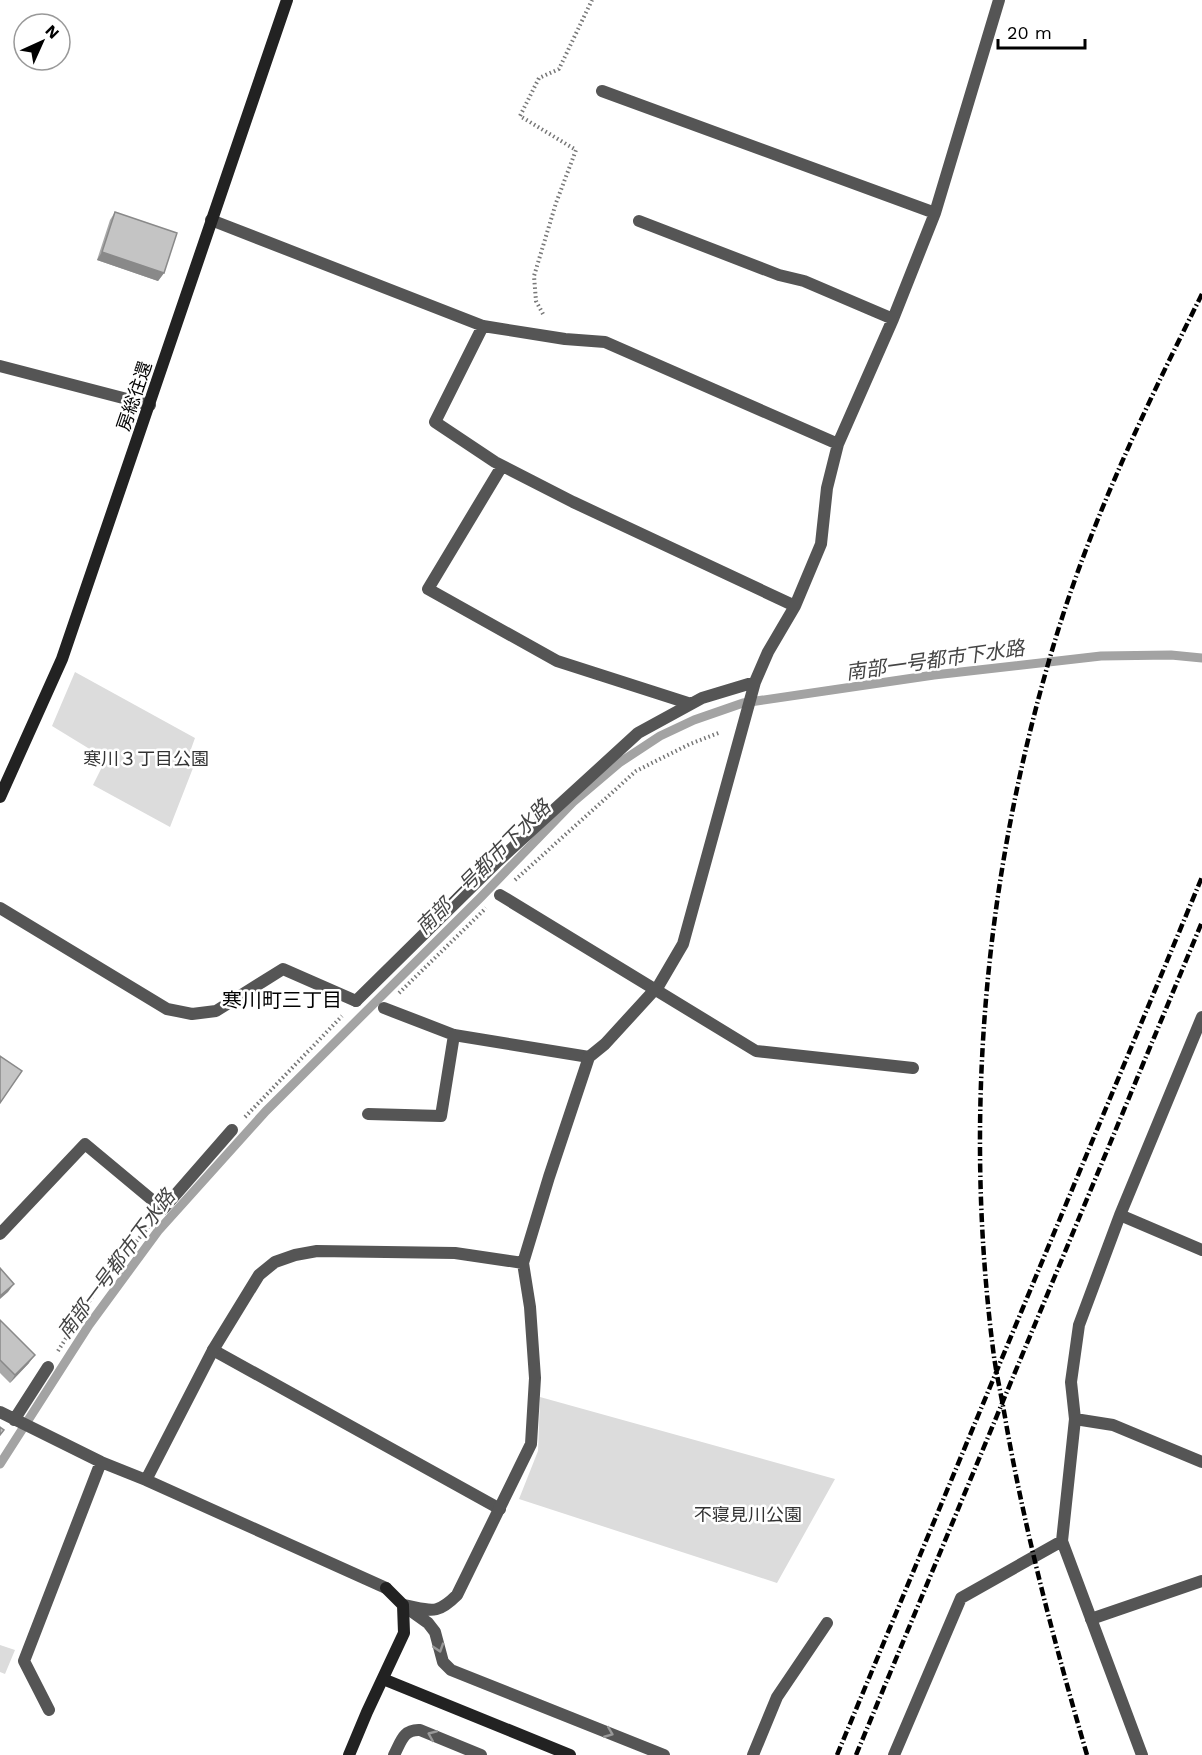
<svg xmlns="http://www.w3.org/2000/svg" width="1202" height="1755" viewBox="0 0 1202 1755" font-family="'Work Sans','Noto Sans JP',sans-serif">
<rect width="100%" height="100%" fill="#fff"/>
<path fill="#dcdcdc" d="M75,672L195,738L186,763L193,768L170,827L93,785L106,759L52,726Z
M540,1397L835,1479L777,1583L519,1499L538,1451Z
M0,1645L15,1650L5,1674L0,1672Z"/>
<g fill="none" stroke-linecap="round" stroke-linejoin="round">
<path stroke="#a3a3a3" stroke-width="9" d="M0,1464L89,1325L158,1231L266,1111L481,897L573,802L619,763L660,736L694,720L743,703L934,675L1101,656L1171,655L1202,658"/>
<path stroke="#777" stroke-width="4" stroke-dasharray="1.5 3" stroke-linecap="butt" d="M543,314L536,301L534,276L556,203L576,150L520,116L539,78L559,69L592,0
M515,880L636,771L690,744L721,732
M399,993L486,908
M245,1117L342,1016
M58,1351L98,1287L151,1224"/>
<path stroke="#555" stroke-width="12" d="M0,366L150,405
M500,895L756,1051L913,1068
M0,908L167,1009L192,1014L216,1011L283,969L356,1001
M384,1008L454,1035L589,1057
M368,1114L441,1116L454,1035
M0,1234L85,1144L163,1209
M213,1350L500,1509
M1091,1619L1202,1581"/>
<path stroke="#555" stroke-width="12" d="M602,91L935,213
M211,220L483,326L565,339L605,342L838,444
M639,221L779,275L804,281L893,319
M483,326L435,422L495,462L573,502L795,606
M502,466L428,589L557,661L691,704
M356,1001L498,861L638,733L702,698L755,682
M163,1209L232,1130
M1120,1215L1202,1250
M0,1412L101,1462L146,1480L386,1588
M1075,1419L1113,1425L1202,1462
M14,1420L48,1367
M146,1480L213,1350L259,1275L275,1262L295,1255L317,1251L455,1253L523,1263
M1062,1541L1142,1755
M403,1605C431,1610 436,1616 457,1595L531,1444L535,1378L530,1307L523,1263L549,1177L589,1057L605,1044L659,985L683,944L755,682L768,652L795,606L821,544L827,488L838,444L893,319L935,213L999,0
M407,1608L428,1623L435,1632L443,1662L451,1670L664,1755
M49,1710L24,1661L101,1462
M394,1755C401,1742 403,1729 420,1730L481,1755
M753,1755L777,1697L827,1623
M894,1755L961,1598L1062,1541L1075,1419L1071,1382L1079,1325L1120,1215L1202,1017"/>
<path stroke="#222" stroke-width="12" d="M0,797L62,659L287,0
M383,1679L570,1755
M349,1755L367,1712L404,1633L403,1605L386,1588"/>
<path stroke="#000" stroke-width="4.5" stroke-dasharray="9 3 1.5 3" stroke-linecap="butt" d="M837,1755L1202,877
M856,1755L1202,922
M1087,1755C1055,1645 1026,1536 1006,1423C1002,1398 996,1374 993,1349C962,1104 987,856 1061,621C1097,508 1149,400 1202,294"/>
</g>
<path fill="#a9a9a9" d="M115,212L164,273L158,281L97,260L110,220Z
M0,1320L29,1363L10,1383L0,1373Z"/>
<path fill="#898989" d="M102,252L164,273L158,281L97,260Z
M14,1284L8,1292L0,1299V1296Z
M35,1355L29,1363L10,1383L15,1375Z"/>
<path fill="#c4c4c4" stroke="#898989" stroke-width="1.5" d="M115,212L177,233L164,273L102,252Z
M0,1056L22,1071L0,1103Z
M0,1268L14,1284L0,1296Z
M0,1320L35,1355L15,1375L0,1360Z
M0,1427L4,1430L0,1435Z"/>
<defs><path id="oneway-chevron" d="M-2-3.5L2.5 0L-2 3.5" fill="none" stroke-width="1.6" stroke-linecap="round" stroke-linejoin="round" transform="scale(1.5)"/></defs>
<g stroke="#999">
<use href="#oneway-chevron" transform="translate(439 1648) rotate(72)"/>
<use href="#oneway-chevron" transform="translate(609 1733) rotate(22)"/>
<use href="#oneway-chevron" transform="translate(432 1735) rotate(-157)"/>
</g>
<g text-anchor="middle" dominant-baseline="central" stroke-width="5" stroke-linejoin="round" paint-order="stroke">
<g font-size="18" fill="#000" stroke="#fff">
<text transform="translate(134 396) rotate(-71)">房総往還</text>
</g>
<g font-size="18" fill="#333" stroke="#fff">
<text x="146" y="758">寒川３丁目公園</text>
<text x="748" y="1514">不寝見川公園</text>
</g>
<g font-size="20" font-style="italic" fill="#444" stroke="#fff">
<text transform="translate(935 660) rotate(-8)">南部一号都市下水路</text>
<text transform="translate(483 867) rotate(-45)">南部一号都市下水路</text>
<text transform="translate(116 1264) rotate(-53)">南部一号都市下水路</text>
</g>
<g font-size="20" fill="#000" stroke="#fff">
<text x="282" y="1000">寒川町三丁目</text>
</g>
</g>
<g transform="translate(42 42) rotate(45)"><circle r="28" fill="#ffffff" stroke="#999999" stroke-width="1.5"/>
<path d="M0-4.5L10 22L0 15L-10 22Z" fill="#000000"/>
<text y="-9" font-size="16" font-weight="bold" text-anchor="middle" fill="#000000">N</text>
</g>
<path d="M998 39v9h87v-9" fill="none" stroke="#000000" stroke-width="3"/>
<text x="1007" y="39" font-size="18" fill="#000000" stroke="#ffffff" stroke-width="4.5" paint-order="stroke">20 m</text>
</svg>
